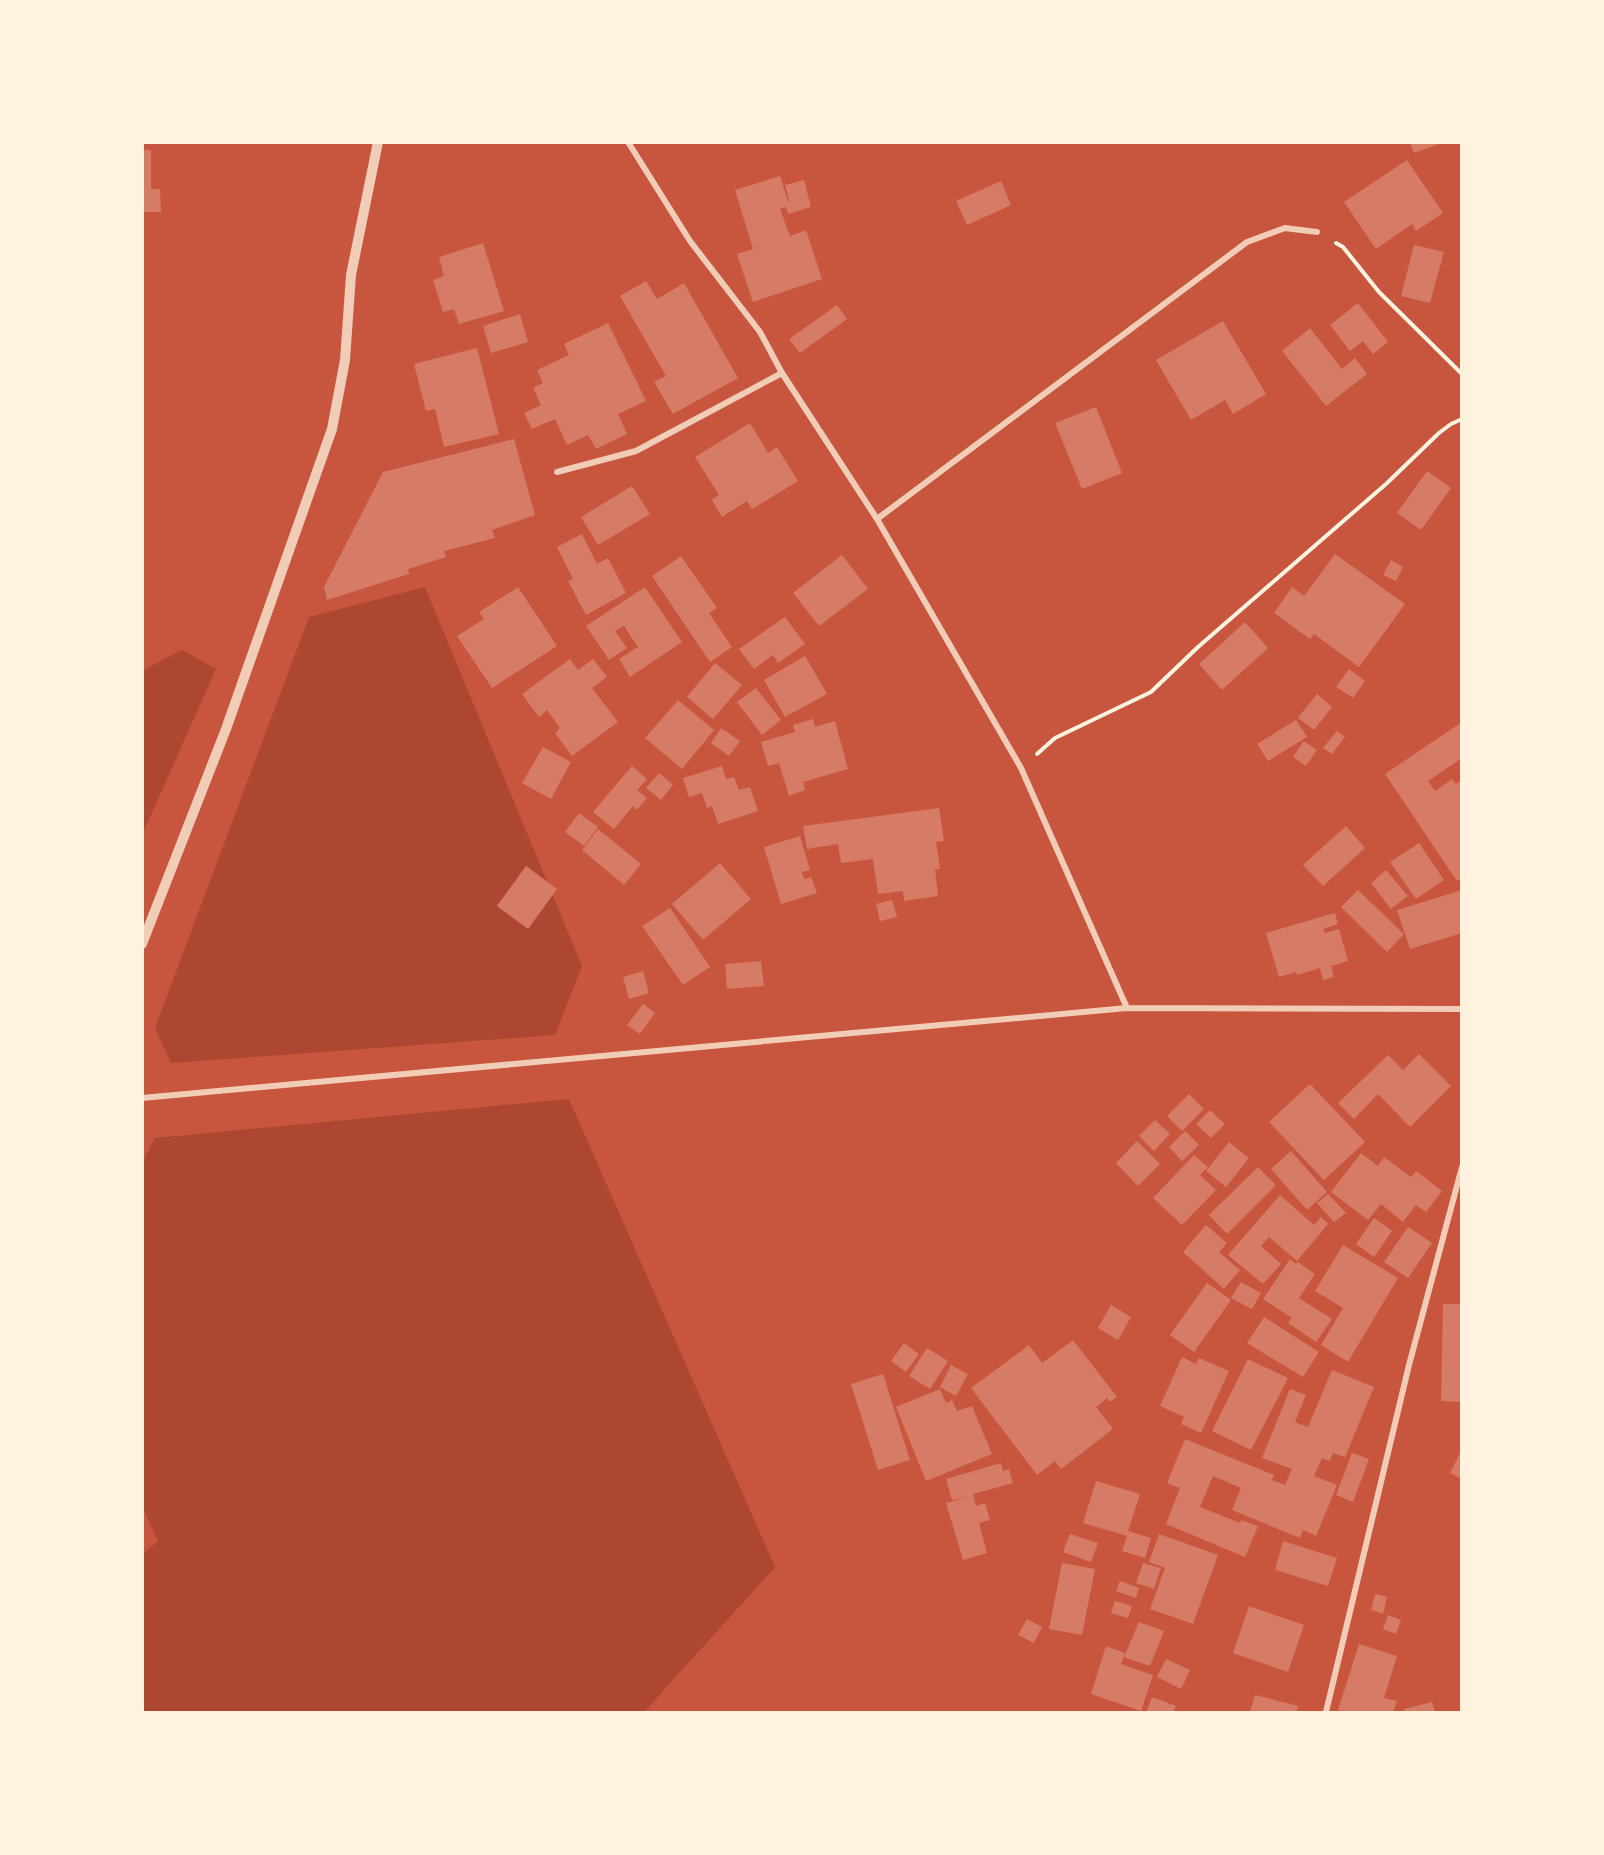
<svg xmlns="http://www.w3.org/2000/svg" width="1604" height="1855" viewBox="0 0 1604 1855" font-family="Montserrat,sans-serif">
<rect width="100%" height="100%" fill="#c8553d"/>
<path fill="#ae4732" d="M425,587L582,966L555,1035L171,1063L155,1028L309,617Z
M182,650L216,669L143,833V670Z
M569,1099L775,1567L644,1712H143V1554L158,1541L142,1506V1163L155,1138Z"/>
<path fill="#d67c66" d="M1410,142H1442V143L1414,153Z
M142,150H151V189H160L161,212H142Z
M1407,160L1443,213L1416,231L1412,224L1376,249L1344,202Z
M780,176L788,201L789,200L785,185L804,180L811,207L788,214L786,207L780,209L790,236L806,230L822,279L753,302L737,254L753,249L735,190Z
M1001,181L1011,205L967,225L956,201Z
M483,243L504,311L459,324L454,309L443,312L433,280L444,276L439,257Z
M1414,245L1444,252L1430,303L1401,296Z
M646,281L657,299L684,283L738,378L673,414L654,382L666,376L620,296Z
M1358,303L1388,342L1373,354L1363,341L1350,351L1330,325Z
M837,305L847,319L800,353L789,339Z
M520,314L528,342L491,353L483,326Z
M1223,321L1266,394L1233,414L1225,400L1191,420L1156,360Z
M608,323L646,401L618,414L627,434L596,449L588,435L567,445L555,419L532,429L524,413L541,405L533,388L543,383L537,370L569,355L564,344Z
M1310,328L1342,369L1355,358L1367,374L1326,406L1282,351Z
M477,348L499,434L444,447L435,409L426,411L414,364Z
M1096,407L1122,473L1082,489L1055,423Z
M750,423L768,453L777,447L798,481L752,509L747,501L722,517L712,500L719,495L695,457Z
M514,439L535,515L492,530L495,538L444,551L446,557L408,569L409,574L327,600L324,587L383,472Z
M1427,471L1451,488L1421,530L1397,513Z
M632,486L650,514L598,545L581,517Z
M582,534L597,564L608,558L626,593L586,615L568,581L573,579L557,547Z
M1335,554L1405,604L1359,667L1314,634L1310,639L1274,613L1292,587L1304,596Z
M842,555L868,589L819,626L793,593Z
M681,556L717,608L709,613L732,647L710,662L652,576Z
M1391,560L1403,567L1396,581L1383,575Z
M518,587L557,646L492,688L457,636L484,619L479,612Z
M645,587L682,642L630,677L619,659L638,647L624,626L615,631L627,648L609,660L586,626Z
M785,617L805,644L778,663L773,655L754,669L739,649Z
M1245,622L1268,648L1222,690L1199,664Z
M805,656L827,694L785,717L764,680Z
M570,659L578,670L593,659L607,677L592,688L618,722L572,756L555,733L560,728L547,710L539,717L522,694Z
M715,663L742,685L713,719L687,697Z
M1349,669L1365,681L1353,698L1336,687Z
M756,688L781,720L762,735L737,702Z
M1317,694L1332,707L1314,730L1298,718Z
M678,700L714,730L682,769L645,738Z
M813,719L815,727L835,721L848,769L803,782L805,790L789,796L779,763L768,766L761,742L795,732L793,725Z
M1296,720L1307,737L1268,761L1257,744Z
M1462,722V742L1460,743L1462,746V758L1428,781L1435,791L1452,779L1456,784L1462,780V878L1457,881L1385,774Z
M721,728L740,741L729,756L711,743Z
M1337,731L1345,737L1332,754L1323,748Z
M1304,741L1317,750L1306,766L1293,757Z
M543,747L571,762L551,799L522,783Z
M632,766L647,779L637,790L647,798L637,810L633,806L614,829L593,812Z
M722,766L726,779L734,777L739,790L750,787L758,811L718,824L712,806L707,808L702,793L689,797L683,778Z
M659,773L673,785L661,800L646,788Z
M939,808L944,841L936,842L940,869H935L938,896L904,901L903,891L878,894L873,859L841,863L838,844L807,849L803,826Z
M579,813L598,827L584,846L565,832Z
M1346,826L1365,848L1323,886L1303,865Z
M598,829L641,864L624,885L582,850Z
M800,836L810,870L802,872L804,879L811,877L817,893L781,904L764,847Z
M1419,843L1444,880L1416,899L1390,862Z
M720,863L751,899L703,940L672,904Z
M526,866L557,889L528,929L497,906Z
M1386,870L1408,896L1391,909L1371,883Z
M1358,890L1404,934L1387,952L1341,907Z
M1462,890V933L1410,949L1397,910Z
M892,900L897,917L880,921L876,904Z
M670,908L710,967L683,985L642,926Z
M1335,913L1338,924L1323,929L1325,933L1339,929L1348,961L1331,966L1334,977L1323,980L1320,968L1297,975L1296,972L1279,977L1266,933Z
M761,961L764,986L727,989L725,964Z
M643,971L649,993L629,999L623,977Z
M643,1004L655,1013L640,1034L627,1025Z
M1419,1054L1451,1086L1410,1127L1378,1094L1354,1119L1338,1103L1388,1055L1403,1070Z
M1310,1084L1365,1142L1324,1180L1269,1122Z
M1189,1094L1204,1109L1182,1131L1167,1116Z
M1210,1110L1225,1124L1211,1138L1196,1124Z
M1155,1120L1170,1134L1154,1151L1139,1136Z
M1185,1131L1199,1145L1182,1161L1169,1147Z
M1137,1141L1160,1164L1138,1186L1116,1163Z
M1229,1142L1249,1158L1226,1187L1206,1171Z
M1291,1151L1327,1192L1307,1210L1271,1169Z
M1361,1153L1378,1166L1384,1157L1411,1177L1416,1171L1442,1191L1426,1212L1416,1205L1403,1222L1381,1204L1368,1220L1331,1192Z
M1194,1155L1208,1167L1200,1175L1216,1190L1182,1225L1153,1198Z
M1258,1167L1276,1185L1227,1234L1209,1215Z
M1328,1194L1346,1213L1334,1222L1317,1203Z
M1280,1195L1314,1225L1321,1217L1328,1224L1297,1261L1269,1237L1261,1246L1281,1264L1263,1284L1228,1255Z
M1374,1218L1392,1231L1374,1257L1356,1244Z
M1206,1225L1227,1243L1219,1252L1240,1270L1224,1289L1183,1252Z
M1408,1227L1432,1243L1408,1278L1384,1262Z
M1343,1245L1398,1278L1348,1362L1321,1345L1343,1308L1315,1291Z
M1290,1259L1296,1264L1298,1262L1315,1274L1299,1298L1332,1319L1316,1342L1288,1323L1292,1318L1263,1299Z
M1241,1282L1261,1293L1252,1309L1231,1298Z
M1207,1283L1231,1300L1194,1352L1170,1335Z
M1443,1304H1462V1402L1441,1401Z
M1111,1305L1131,1317L1118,1340L1098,1328Z
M1264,1317L1319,1352L1303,1377L1247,1343Z
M1073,1340L1117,1397L1110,1402L1107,1398L1096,1407L1113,1429L1061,1469L1055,1461L1037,1475L971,1388L1029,1345L1042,1363Z
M904,1343L919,1354L906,1372L891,1361Z
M927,1348L948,1361L930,1389L909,1376Z
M1182,1357L1196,1364L1199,1358L1229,1371L1201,1433L1181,1424L1184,1417L1160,1406Z
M1248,1359L1288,1378L1251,1450L1212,1431Z
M951,1365L968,1374L956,1396L940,1387Z
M1332,1370L1374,1387L1345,1457L1333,1453L1330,1461L1322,1458L1314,1476L1337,1485L1316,1536L1303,1530L1300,1538L1232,1510L1241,1488L1213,1476L1200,1507L1240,1523L1241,1520L1258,1526L1245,1557L1166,1524L1180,1488L1167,1483L1185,1439L1274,1475L1272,1480L1285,1485L1292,1469L1262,1458L1290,1389L1306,1395L1295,1422L1308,1427Z
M883,1374L910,1460L878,1470L851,1384Z
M940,1389L946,1403L952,1400L957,1411L972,1406L992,1454L926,1481L896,1407Z
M1462,1449V1479L1450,1473Z
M1352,1453L1369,1459L1353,1502L1336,1495Z
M1001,1463L1003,1471L1009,1469L1013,1483L973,1494L976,1506L985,1503L990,1520L979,1523L987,1553L963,1560L946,1503L967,1497L952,1500L946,1479Z
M1096,1481L1140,1494L1128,1531L1151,1538L1145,1558L1122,1551L1127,1536L1083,1523Z
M1070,1534L1098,1543L1091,1562L1063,1552Z
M1159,1534L1218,1555L1193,1624L1150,1609L1165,1568L1149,1562Z
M1283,1541L1337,1558L1328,1586L1275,1570Z
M1062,1563L1095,1569L1082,1635L1049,1629Z
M1143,1563L1161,1568L1154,1589L1136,1583Z
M1120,1581L1139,1588L1136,1598L1116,1591Z
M1375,1594L1387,1597L1383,1614L1371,1610Z
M1115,1601L1132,1606L1128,1618L1111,1613Z
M1249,1606L1304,1625L1288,1672L1233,1653Z
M1388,1615L1401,1620L1396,1634L1383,1629Z
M1027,1619L1042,1627L1034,1643L1018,1635Z
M1139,1622L1164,1631L1150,1666L1124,1657Z
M1359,1644L1397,1656L1384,1698L1397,1701L1393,1712H1347L1338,1710Z
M1106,1646L1125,1653L1121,1664L1153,1675L1141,1711L1091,1694Z
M1166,1659L1190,1670L1181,1689L1157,1677Z
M1255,1695L1298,1706L1296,1712H1250Z
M1152,1697L1176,1706L1173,1712H1146Z
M1432,1702L1435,1712H1404V1709Z"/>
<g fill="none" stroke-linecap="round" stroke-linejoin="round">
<path stroke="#fff3e0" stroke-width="4" d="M1336,243L1343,247L1379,292L1462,374
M1037,754L1055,738L1151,692L1198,647L1386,484L1439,433L1451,424L1462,419"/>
<path stroke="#f1ccb7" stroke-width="6" d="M628,142L690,241L760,332L782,373L877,519L1021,768L1127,1008
M557,472L636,451L782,373
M877,519L1247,242L1285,228L1317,232
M142,1098L1127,1008L1462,1009
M1326,1712L1409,1365L1462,1167"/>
<path stroke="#f1ccb7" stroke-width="10" d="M142,944L226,729L332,429L345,360L351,275L378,142"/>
</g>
<rect width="1604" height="1855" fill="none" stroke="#fff3e0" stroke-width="288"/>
</svg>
